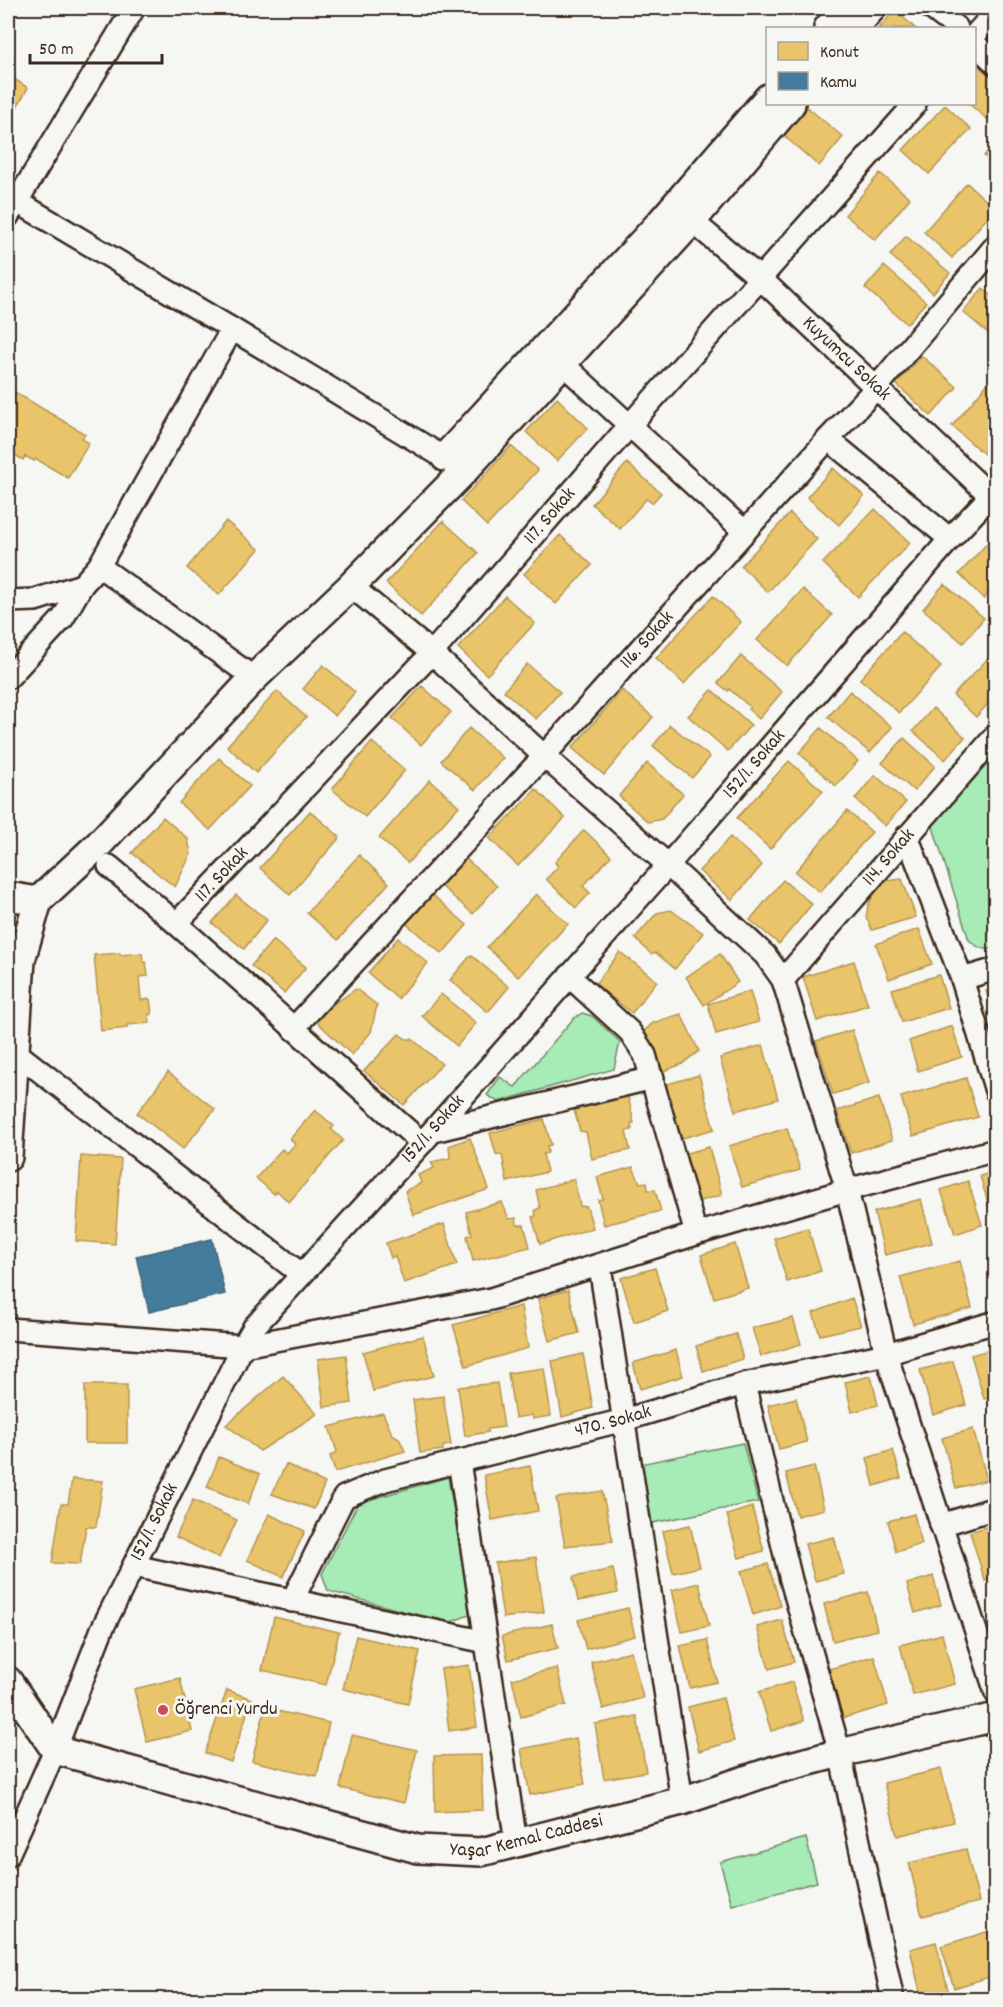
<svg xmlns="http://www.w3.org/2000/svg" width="1003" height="2007" viewBox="0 0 1003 2007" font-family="Dekko,sans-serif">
<rect width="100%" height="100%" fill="#f6f6f2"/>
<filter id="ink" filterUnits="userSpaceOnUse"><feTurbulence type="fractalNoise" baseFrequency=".0167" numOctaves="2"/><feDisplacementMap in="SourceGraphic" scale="12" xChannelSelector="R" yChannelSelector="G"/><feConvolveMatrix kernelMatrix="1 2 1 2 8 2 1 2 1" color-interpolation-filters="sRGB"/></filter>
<g filter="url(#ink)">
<path fill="#a7ebb6" stroke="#718a6a" stroke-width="1.5" d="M995,753V948C984,951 978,948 969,940L932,824Z
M582,1013L592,1016L620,1042L614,1069L498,1102L487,1095L500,1077L515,1087L573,1019Z
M743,1443L758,1502L652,1523L640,1464Z
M448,1477L472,1614L448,1623L328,1591L322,1574L358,1503Z
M806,1838L817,1882L732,1905L720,1862Z"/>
<path fill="#e9c46a" stroke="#b59653" stroke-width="1.5" d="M895,10L915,28H879Z
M975,63L996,81V110L987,119L969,104H974Z
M8,75L28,88L8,122Z
M945,105L971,129L929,174L903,150Z
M807,107L843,137L819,166L784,136Z
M996,142V166L984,156Z
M880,173L910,198L875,240L845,215Z
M967,183L995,209L952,258L924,232Z
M906,236L950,273L933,293L890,255Z
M884,266L926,302L907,324L865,288Z
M983,288L996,299V340L963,312Z
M922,356L957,387L931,416L896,384Z
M993,377L996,379V441L984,454L952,426Z
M8,388L85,434L82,439L89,443L68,478L36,459L34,461L25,456L23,460L8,451Z
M557,398L588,428L557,461L526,432Z
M511,446L538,470L487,526L461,501Z
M627,463L661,493L652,503L646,499L620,529L592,504Z
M833,468L864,496L839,525L807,497Z
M875,509L910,543L858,597L823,563Z
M790,513L817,539L768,592L741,566Z
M226,521L259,549L219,595L187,568Z
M443,521L478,553L421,616L386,583Z
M560,535L592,565L556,604L524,574Z
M990,540L996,545V595L990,589L984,599L959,574Z
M944,584L984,618L963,643L923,609Z
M803,589L832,615L787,666L757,640Z
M505,596L535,623L487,675L458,648Z
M713,596L741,622L684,684L656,658Z
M902,632L941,667L899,713L860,679Z
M996,650V695L976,717L953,695Z
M741,656L782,692L759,719L748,709L750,707L729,689L728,691L718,683Z
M527,664L560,692L536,719L504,691Z
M323,665L355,692L335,716L303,689Z
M422,686L451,712L421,745L392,718Z
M622,690L653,717L604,775L572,748Z
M712,690L751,725L728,751L688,716Z
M277,691L306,717L256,773L227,746Z
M850,691L892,727L870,753L828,717Z
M933,708L965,737L945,760L913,731Z
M670,725L710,757L692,778L653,746Z
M469,728L503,758L475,790L441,761Z
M821,728L858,761L836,786L799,753Z
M904,738L935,766L914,791L882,763Z
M372,742L405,770L365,817L332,789Z
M219,758L250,786L210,830L179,803Z
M789,761L823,791L770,849L737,818Z
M647,763L683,794L662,819L648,822L619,796Z
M875,775L906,802L885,826L855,799Z
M430,780L459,806L408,863L379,838Z
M536,789L565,818L518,866L489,838Z
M310,811L340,837L290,895L260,868Z
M847,811L872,832L820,892L795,872Z
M163,817L188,839L191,854L175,887L132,853Z
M584,830L611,856L583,886L590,893L576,908L546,879L558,867L555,862Z
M730,837L762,865L732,900L699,871Z
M359,855L389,883L338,940L307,913Z
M465,858L497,886L473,914L441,886Z
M902,879L916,917L872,930L866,917L868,906L875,891L885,881Z
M783,880L812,904L779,944L750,920Z
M428,891L467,925L442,954L403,921Z
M536,894L568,924L518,977L487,947Z
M236,895L267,920L244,949L212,923Z
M671,910L703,933L675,969L656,953L651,954L635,938L657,913Z
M919,929L932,964L889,979L876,944Z
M398,938L428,963L398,999L368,973Z
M273,940L306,967L284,993L251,966Z
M620,952L657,981L632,1013L595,984Z
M120,953V955L142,953L143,962H146L148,976L139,977L141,1000L150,999L152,1014H149L150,1023L127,1025V1028L101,1031L94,955Z
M720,954L738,982L704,1005L686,977Z
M471,955L509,987L488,1012L450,980Z
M854,961L868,1005L817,1021L803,977Z
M939,975L949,1008L902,1022L892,989Z
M996,988V1022L986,991Z
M356,989L377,1005L371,1032L352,1055L317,1022L328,1008Z
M750,991L759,1022L716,1034L708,1004Z
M441,994L476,1023L457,1046L422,1016Z
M681,1014L699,1051L682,1064L659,1073L642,1033L653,1023Z
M952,1026L962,1057L918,1071L909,1041Z
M852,1030L869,1083L833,1094L816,1041Z
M399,1034L406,1039H412L442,1064L404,1105L364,1071Z
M763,1045L778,1099L735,1111L720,1058Z
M168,1072L215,1109L183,1149L137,1113Z
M699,1075L714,1129L679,1139L664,1085Z
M966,1078L978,1117L913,1136L901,1097Z
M628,1096L634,1123H631L632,1130L626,1131L630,1150L592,1159L586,1132L580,1131L574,1110Z
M879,1098L892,1140L851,1153L837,1111Z
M315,1110L334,1126L331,1129L343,1140L289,1202L277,1191L274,1194L256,1178L282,1149L287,1153L295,1144L290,1139Z
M544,1119L551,1145L547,1146L548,1153L543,1154L547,1172L507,1182L502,1155L496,1154L490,1133Z
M787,1128L800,1170L742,1187L729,1146Z
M470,1138L489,1189L413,1215L405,1191L421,1183L418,1175L434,1168L431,1162L450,1158L449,1146Z
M709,1147L722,1195L696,1202L683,1154Z
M81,1156L121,1159L115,1244L76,1241Z
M633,1167L640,1183L647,1182L648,1190H655L661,1211L604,1225L598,1200L603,1199L597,1177Z
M996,1171V1220H993L980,1176Z
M574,1179L580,1206L587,1207L593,1228L540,1244L532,1217L536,1216L535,1210L540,1208L536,1190Z
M968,1181L982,1225L955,1234L941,1190Z
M921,1199L932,1243L885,1255L874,1212Z
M502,1202L509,1219L516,1218L517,1225H524L530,1247L473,1261L467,1236L472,1234L466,1212Z
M444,1224L457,1265L404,1283L395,1256L391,1258L386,1243Z
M808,1228L821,1271L787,1282L774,1238Z
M735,1244L748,1288L714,1298L701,1255Z
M960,1261L972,1308L913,1324L900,1277Z
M655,1268L668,1311L634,1322L621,1278Z
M568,1290L579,1333L549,1341L538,1299Z
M852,1298L861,1326L820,1335L813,1313Z
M521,1306L528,1348L466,1366L453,1325Z
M793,1318L801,1344L761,1356L752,1328Z
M736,1334L743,1359L703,1371L696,1346Z
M423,1336L434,1376L373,1391L363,1352Z
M996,1348V1395L984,1399L971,1355Z
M676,1350L683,1376L640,1389L633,1363Z
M583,1354L593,1408L562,1417L552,1361Z
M346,1355L352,1403L324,1407L318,1359Z
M953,1361L966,1405L933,1415L920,1370Z
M544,1368L551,1416L533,1419L532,1415L515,1418L508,1373Z
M283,1376L317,1414L260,1451L226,1425Z
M871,1376L878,1405L852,1412L845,1382Z
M497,1383L504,1427L488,1429V1432L465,1436L458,1387Z
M85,1385H127V1443H85Z
M443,1396L451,1445L443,1446V1450L420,1453L413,1400Z
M796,1398L807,1442L779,1449L768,1405Z
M383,1413L392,1434L399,1438L405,1451L335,1472L330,1456L337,1452L329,1427Z
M973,1429L987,1480L956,1488L942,1438Z
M893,1450L901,1478L874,1486L867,1458Z
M219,1457L260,1474L248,1504L207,1487Z
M286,1464L325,1483L314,1509L272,1494Z
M530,1466L538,1511L492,1520L484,1475Z
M814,1466L824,1509L797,1516L786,1473Z
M72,1479L103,1481L96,1527H86L80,1564L52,1563L61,1504H68Z
M602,1491L613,1541L565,1546L556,1498Z
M193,1500L237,1520L219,1558L176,1537Z
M752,1507L764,1551L739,1558L727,1515Z
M269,1514L305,1531L283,1577L247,1560Z
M914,1514L922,1544L896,1552L888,1521Z
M996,1524V1577L985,1581L970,1532Z
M690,1525L700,1567L673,1573L663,1531Z
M834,1537L844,1574L815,1581L805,1544Z
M536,1557L544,1612L503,1618L495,1563Z
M768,1564L781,1606L753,1615L741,1571Z
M613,1569L618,1593L578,1601L573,1577Z
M933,1576L941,1605L915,1613L907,1584Z
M699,1583L709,1626L682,1632L672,1590Z
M868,1592L877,1630L833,1641L824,1604Z
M628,1608L635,1636L586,1649L578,1620Z
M274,1617L339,1632L326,1685L262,1670Z
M782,1620L794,1662L769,1669L757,1627Z
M552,1624L558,1648L508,1660L502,1636Z
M942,1634L955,1684L913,1695L900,1645Z
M356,1636L420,1651L408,1704L343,1689Z
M707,1640L717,1682L690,1688L680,1646Z
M631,1651L643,1698L603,1709L591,1662Z
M874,1656L888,1705L843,1718L829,1669Z
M469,1665L477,1727L449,1731L441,1669Z
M557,1668L566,1705L521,1717L512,1679Z
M180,1678L192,1731L147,1742L134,1689Z
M792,1682L804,1721L771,1731L759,1692Z
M227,1690L252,1699L231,1762L205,1753Z
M723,1698L734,1741L699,1751L688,1707Z
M265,1708L329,1723L317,1776L252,1761Z
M637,1716L646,1772L604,1779L595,1724Z
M352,1735L417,1750L404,1803L340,1788Z
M576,1738L585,1784L530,1795L521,1749Z
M481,1755L483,1810L435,1812L434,1756Z
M941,1769L954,1822L897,1836L884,1783Z
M966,1849L979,1902L922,1916L909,1863Z
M993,1930L996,1937V1975L954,1988L941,1946Z
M936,1942L949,1994L922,2000L910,1949Z"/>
<path fill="#457b9d" stroke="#426377" stroke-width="1.5" d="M212,1239L225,1294L149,1312L136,1256Z"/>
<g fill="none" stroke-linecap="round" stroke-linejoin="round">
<g stroke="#3b2a1e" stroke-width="26">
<g id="minor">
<path d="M931,8L957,28"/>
<path d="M974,36L996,11"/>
<path d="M974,43L996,64"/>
<path d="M16,201L232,329L458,466"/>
<path d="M8,216L134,8"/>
<path id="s1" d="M692,221L761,279L996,501"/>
<path d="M563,364L745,532"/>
<path d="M828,439L950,539"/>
<path d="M99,566L254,678"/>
<path d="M351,586L432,653L544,756L668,865L765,955L783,980L847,1190L886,1354L996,1693"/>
<path d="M8,601L35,600L82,585L99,566L232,329"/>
<path d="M8,678L63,618L82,585"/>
<path d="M907,836L962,979L996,1091"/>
<path d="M109,866C216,955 317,1051 422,1143"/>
<path id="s2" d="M177,923L432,653L629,426L915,104"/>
<path d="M569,976L630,1032L645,1055L696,1234"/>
<path d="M962,979L996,969"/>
<path id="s3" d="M783,980L996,735"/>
<path id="s4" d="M293,1029L544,756L828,439L876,388L996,245"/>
<path d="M14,1051L301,1274"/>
<path d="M433,1131L653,1078"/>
<path d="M600,1266L682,1801"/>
<path d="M8,1329L243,1346L491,1299L696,1234L847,1190L996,1150"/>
<path d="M744,1384L791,1580L840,1753L893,2000"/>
<path d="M459,1461L516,1843"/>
<path d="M941,1525L996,1508"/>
<path d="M134,1566L486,1642"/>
<path id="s5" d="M292,1601L344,1497L385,1480L624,1420L744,1384L886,1354L996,1322"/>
<path id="s6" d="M8,1855L55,1750L102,1629L243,1346L254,1327L422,1143L668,865L950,539L996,490"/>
</g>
</g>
<g stroke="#3b2a1e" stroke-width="32">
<g id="tertiary">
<path d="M828,28L846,8"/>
<path d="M854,28L872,8"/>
<path d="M445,457L659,224L768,98"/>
<path d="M8,896L38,901"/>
<path d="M8,1157L21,960L38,901L99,844L254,678L351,586L464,471L692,221L791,104"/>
<path id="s7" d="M8,1681L55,1750L418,1849L481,1852L682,1801L775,1770L840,1753L996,1717"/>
</g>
</g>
<use href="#minor" stroke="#f6f6f2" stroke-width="21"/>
<use href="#tertiary" stroke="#f6f6f2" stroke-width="27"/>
</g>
</g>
<circle fill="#d1495b" stroke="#f6f6f2" stroke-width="2" cx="163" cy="1710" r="6"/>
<g text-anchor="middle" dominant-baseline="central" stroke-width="6" stroke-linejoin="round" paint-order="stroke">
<g font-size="20" fill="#3b2a1e" stroke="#f6f6f2">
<text stroke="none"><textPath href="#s1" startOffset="207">Kuyumcu Sokak</textPath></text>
<text stroke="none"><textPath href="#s2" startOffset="552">117. Sokak</textPath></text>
<text stroke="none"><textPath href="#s4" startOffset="526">116. Sokak</textPath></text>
<text stroke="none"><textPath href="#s6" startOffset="1336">152/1. Sokak</textPath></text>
<text stroke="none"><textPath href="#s3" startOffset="162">114. Sokak</textPath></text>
<text stroke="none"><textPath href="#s2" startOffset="66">117. Sokak</textPath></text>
<text stroke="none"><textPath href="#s6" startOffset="850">152/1. Sokak</textPath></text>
<text stroke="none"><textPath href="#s5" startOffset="396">470. Sokak</textPath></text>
<text stroke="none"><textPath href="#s6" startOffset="364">152/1. Sokak</textPath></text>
<text stroke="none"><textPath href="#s7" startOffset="570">Yaşar Kemal Caddesi</textPath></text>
</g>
<g font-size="20" fill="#3b2a1e" stroke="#f6f6f2" text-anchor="start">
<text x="175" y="1710">Öğrenci Yurdu</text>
</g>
</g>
<rect width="1003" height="2007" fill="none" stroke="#f6f6f2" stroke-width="30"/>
<rect x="15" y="15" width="973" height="1977" fill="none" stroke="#3b2a1e" stroke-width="2" filter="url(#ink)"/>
<rect x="766" y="27" width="210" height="78" fill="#f6f6f2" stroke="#aba49d" stroke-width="1.5"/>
<rect x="778" y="42" width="30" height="18" fill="#e9c46a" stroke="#aba49d" stroke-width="1.5"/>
<text x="820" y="57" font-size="18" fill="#3b2a1e">Konut</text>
<rect x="778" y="72" width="30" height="18" fill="#457b9d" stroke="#aba49d" stroke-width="1.5"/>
<text x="820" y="87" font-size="18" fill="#3b2a1e">Kamu</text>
<path d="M30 54v9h132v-9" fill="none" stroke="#3b2a1e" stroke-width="3"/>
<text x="39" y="54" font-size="18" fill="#3b2a1e" stroke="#f6f6f2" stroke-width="4.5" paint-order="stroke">50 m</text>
</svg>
